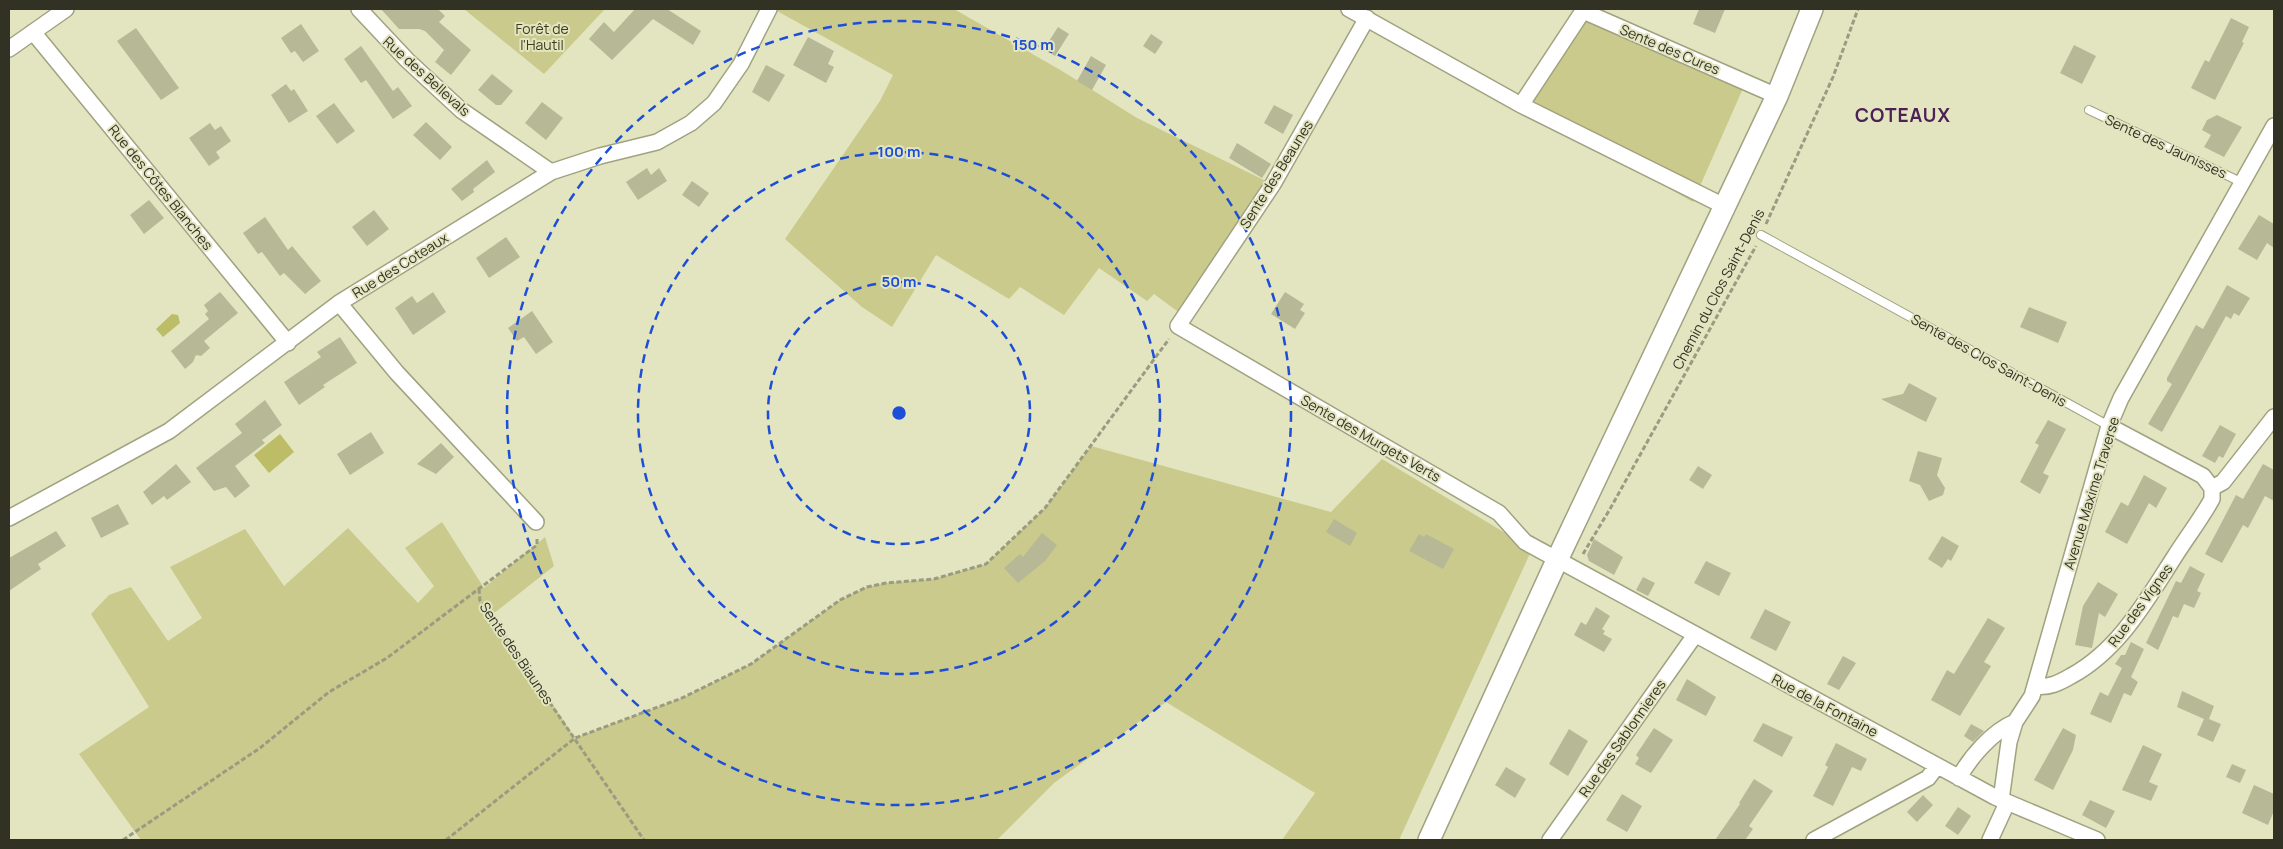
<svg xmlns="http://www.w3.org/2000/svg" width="2283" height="849" viewBox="0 0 2283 849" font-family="Manrope,sans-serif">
<rect width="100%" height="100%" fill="#e3e5c1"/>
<path fill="#c9ca8c" d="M464,9H605L544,74Z
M778,9H954L1062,71L1137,118L1266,181L1181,314L1154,294L1147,301L1099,268L1064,315L1020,287L1009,299L936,255L892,327L862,307L785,239L880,101L893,75L777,11Z
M1579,9L1744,86L1693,202L1521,105Z
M1091,446L1331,512L1382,459L1532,549L1399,840H1282L1315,793L1166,702L1054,783L997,840H141L79,754L149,707L91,614L109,595L131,587L168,641L202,618L170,567L245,529L284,586L348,528L418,603L434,586L405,548L442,522L484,588L545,537L554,566L493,614L575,738L682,698L751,664L840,600L867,587L886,583L934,579L986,564L1045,508Z"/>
<path fill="#bcbd66" d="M172,314L178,315L180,323L163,337L156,329Z
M280,434L294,452L269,473L254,455Z"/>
<path fill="#b7b896" d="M381,9H438L445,16L439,22L471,50L451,75L435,62L444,50L425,31L419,29H399Z
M635,9H667L701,31L693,45L653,19L612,60L589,39L604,22L614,32Z
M1699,9H1725L1715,33L1693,24Z
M2231,18L2249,27L2242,42L2244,43L2215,100L2191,88L2205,60L2209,62Z
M301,24L319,51L303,62L295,51L291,53L281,38Z
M1058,27L1069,34L1055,56L1044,49Z
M136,28L179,88L161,100L117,41Z
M1151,34L1163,42L1155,54L1143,46Z
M808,37L834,51L828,64L834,67L826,83L793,65Z
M2074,45L2096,56L2082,84L2060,73Z
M361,46L393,91L398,87L412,106L393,119L366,80L361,83L344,59Z
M1091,56L1106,65L1092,90L1077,81Z
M766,65L785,75L769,102L752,92Z
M492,74L513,91L501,105H496L478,90Z
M286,84L291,91L294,89L308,111L289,123L271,95Z
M542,102L563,118L546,140L525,123Z
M334,103L355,131L337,144L316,116Z
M1274,105L1293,115L1283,134L1264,123Z
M2217,115L2242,127L2224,157L2204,147L2211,135L2202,130L2207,120Z
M426,122L452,147L440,160L413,135Z
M210,123L215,130L221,126L231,141L216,152L220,158L209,166L189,138Z
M1237,143L1271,164L1262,178L1229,158Z
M487,160L495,172L473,189L474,192L462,201L451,189Z
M647,168L651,175L659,168L667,181L638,200L626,182Z
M692,181L709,193L699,207L682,195Z
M149,200L164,218L144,234L130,215Z
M374,210L389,229L367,246L352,227Z
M2259,215L2274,224V248L2267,243L2257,260L2238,249Z
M265,217L288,250L292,246L321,281L305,294L284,273L280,276L262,252L258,254L243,233Z
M506,237L520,257L489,278L476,258Z
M2227,285L2250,298L2239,316L2234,313L2231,319L2226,316L2162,432L2148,424L2172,384L2167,381V378L2196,325L2203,329Z
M220,292L238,313L204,341L210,348L201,356L196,355L193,362L185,369L171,351L209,319L205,314L208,311L204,305Z
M433,292L446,312L413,335L395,308L412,296L417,303Z
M1285,292L1304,304L1300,310L1305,313L1295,329L1271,314Z
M2029,307L2067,322L2058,343L2020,327Z
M532,311L553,342L536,354L524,337L517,341L508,328Z
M340,337L357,363L323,385L325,387L299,405L284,382L321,357L317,352Z
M1909,383L1937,398L1926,422L1881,399L1903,394Z
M265,400L282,425L262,440L265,443L235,466L250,486L235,498L226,487L214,491L196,468L242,433L235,424Z
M2048,420L2066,429L2043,473L2049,476L2040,494L2020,482L2039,445L2035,443Z
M2220,425L2236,434L2223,458L2219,456L2215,463L2202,456Z
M371,432L384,453L350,475L337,454Z
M441,443L454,457L436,474L417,464Z
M1918,451L1942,458L1937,475L1945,488L1943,495L1929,501L1920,485L1909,481Z
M176,464L191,482L167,500L164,496L152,505L143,492Z
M2263,464L2274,470V501L2265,496L2248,528L2243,525L2222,563L2205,554L2236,495L2243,499Z
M1698,466L1712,475L1703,489L1689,480Z
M2144,475L2167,488L2156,508L2149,503L2127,544L2105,532L2121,502L2128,506Z
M118,504L129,524L101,538L91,518Z
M1334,519L1357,533L1350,546L1326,532Z
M56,531L66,546L38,564L41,569L9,591V558Z
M1042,533L1057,545L1045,561L1018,583L1004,568L1020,554L1023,557Z
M1419,534L1424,537L1426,534L1454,549L1443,569L1409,551Z
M1942,536L1959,546L1951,561L1948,559L1942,568L1928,559Z
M1594,539L1623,557L1614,575L1589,561L1587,555Z
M1706,561L1731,573L1719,596L1694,583Z
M2190,566L2205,574L2197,591L2201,593L2194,608L2184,604L2178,618L2173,616L2158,650L2146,643L2176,581L2181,583Z
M1643,577L1655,583L1648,596L1636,590Z
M2098,582L2118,594L2105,617L2099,613L2092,648L2075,645L2083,606Z
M1596,607L1610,616L1602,629L1605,631L1603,634L1612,639L1604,652L1574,635L1581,622L1586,625Z
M1765,609L1791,622L1776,651L1750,638Z
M1988,618L2005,628L1984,662L1991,666L1960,716L1931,700L1947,670L1954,674Z
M2131,642L2144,649L2131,677L2138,682L2131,696L2124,693L2111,723L2090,714L2100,692L2108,696L2122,668L2115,664L2121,655H2125Z
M1843,656L1856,663L1839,690L1827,684Z
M1687,679L1716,697L1706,716L1676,700Z
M2182,691L2214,706L2209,719L2221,724L2213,742L2197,735L2204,719L2177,707Z
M1763,723L1793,737L1782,757L1753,741Z
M1971,724L1984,731L1973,742L1964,736Z
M1654,728L1673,740L1651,773L1635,764L1639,758L1636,755Z
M2063,728L2076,735L2073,750L2053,790L2034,780Z
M1569,729L1588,741L1568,776L1549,764Z
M1836,743L1867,759L1861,771L1852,767L1833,806L1813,796L1828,767L1825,765Z
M2143,745L2162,754L2149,782L2158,786L2151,801L2122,790Z
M2232,764L2246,770L2240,783L2226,777Z
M1506,767L1526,779L1515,798L1495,785Z
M1754,779L1773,791L1749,826L1753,829L1745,840H1715L1740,804L1739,803Z
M2254,785L2274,794V811L2268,825L2242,813Z
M1622,794L1642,806L1627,832L1606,820Z
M1923,795L1933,805L1917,822L1907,812Z
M2090,800L2115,811L2106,828L2082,815Z
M1958,807L1971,816L1958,835L1945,826Z"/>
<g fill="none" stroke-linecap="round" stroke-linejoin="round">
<g stroke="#a1a280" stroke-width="10">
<path id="lane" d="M2089,110L2243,183
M1761,235L2109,426"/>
</g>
<g stroke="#a1a280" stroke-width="18">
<path id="street" d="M359,9L407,60L461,110L551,172
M1349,9L1521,105L1583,11L1777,96
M1367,18L1273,184L1178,326L1499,513L1525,542L1995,797L2097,840
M33,32L288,343
M9,49L66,9
M1521,105L1724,206
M339,303L397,373L536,522
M2212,488L2223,482L2274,417
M9,518L169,431L339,303L551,172L600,156L657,142L691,123L714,103L741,64L769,9
M2035,686C2049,688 2059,683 2071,676C2119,650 2146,601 2175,556C2187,537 2201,519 2212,499V488L2203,476L2109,426
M1959,778C1970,757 1993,731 2015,722
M2001,800L2009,742L2015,722L2032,696L2109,426L2121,398L2274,126
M1550,840L1695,635
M1814,840L1928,778L1937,766
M1990,840L2007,803"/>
</g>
<g stroke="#a1a280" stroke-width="24">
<path id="secondary" d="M1429,840L1558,558L1777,96L1812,9"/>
</g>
<path stroke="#9a9b80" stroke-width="3" stroke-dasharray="5 2.5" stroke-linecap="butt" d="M1766,224L1833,77L1858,9
M1583,554L1610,509L1756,246
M479,589L480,601L644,840
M123,840L260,748L329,692L387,658L537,545V538
M446,840L575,738L682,698L751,664L840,600L867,587L886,583L934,579L986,564L1045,508L1169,339"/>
<use href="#lane" stroke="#fff" stroke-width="8"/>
<use href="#street" stroke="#fff" stroke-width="15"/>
<use href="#secondary" stroke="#fff" stroke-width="21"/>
</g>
<g fill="none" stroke="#1d4ed8" stroke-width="2.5" stroke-dasharray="9 6">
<circle cx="899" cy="413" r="131"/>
<circle cx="899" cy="413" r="261"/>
<circle cx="899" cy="413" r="392"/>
</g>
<g text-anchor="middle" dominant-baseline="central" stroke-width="4" stroke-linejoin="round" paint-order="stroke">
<g font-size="14" fill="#3d3d18" stroke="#e3e5c1">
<text x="542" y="28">Forêt de<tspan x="542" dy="16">l'Hautil</tspan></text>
</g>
<g font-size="14" fill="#313224" stroke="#e3e5c1">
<text transform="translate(1670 49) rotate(23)">Sente des Cures</text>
<text transform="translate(427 76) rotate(42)">Rue des Bellevals</text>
<text transform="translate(2166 146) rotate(25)">Sente des Jaunisses</text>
<text transform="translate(1276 174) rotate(-58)">Sente des Beaunes</text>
<text transform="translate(161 187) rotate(51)">Rue des Côtes Blanches</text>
<text transform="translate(400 265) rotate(-32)">Rue des Coteaux</text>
<text transform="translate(1718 289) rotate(-62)">Chemin du Clos Saint-Denis</text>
<text transform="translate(1989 360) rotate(29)">Sente des Clos Saint-Denis</text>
<text transform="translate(1371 438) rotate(30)">Sente des Murgets Verts</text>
<text transform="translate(2091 493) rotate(-73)">Avenue Maxime Traverse</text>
<text transform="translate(2140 605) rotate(-54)">Rue des Vignes</text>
<text transform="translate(517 653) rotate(56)">Sente des Biaunes</text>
<text transform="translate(1825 705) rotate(28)">Rue de la Fontaine</text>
<text transform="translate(1622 738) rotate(-55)">Rue des Sablonnieres</text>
</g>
<g font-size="19" font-weight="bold" letter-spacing="1" fill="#4c2256" stroke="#e3e5c1">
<text x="1903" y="115">COTEAUX</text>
</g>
</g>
<circle cx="899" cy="413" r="8" fill="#1d4ed8" stroke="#e3e5c1" stroke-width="2.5"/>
<g font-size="15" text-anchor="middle" font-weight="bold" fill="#1d4ed8" stroke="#e3e5c1" stroke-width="4" stroke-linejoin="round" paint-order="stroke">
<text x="1033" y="50">150 m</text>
<text x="899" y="157">100 m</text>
<text x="899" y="287">50 m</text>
</g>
<rect width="2283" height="849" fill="none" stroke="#313224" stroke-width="20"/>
</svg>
